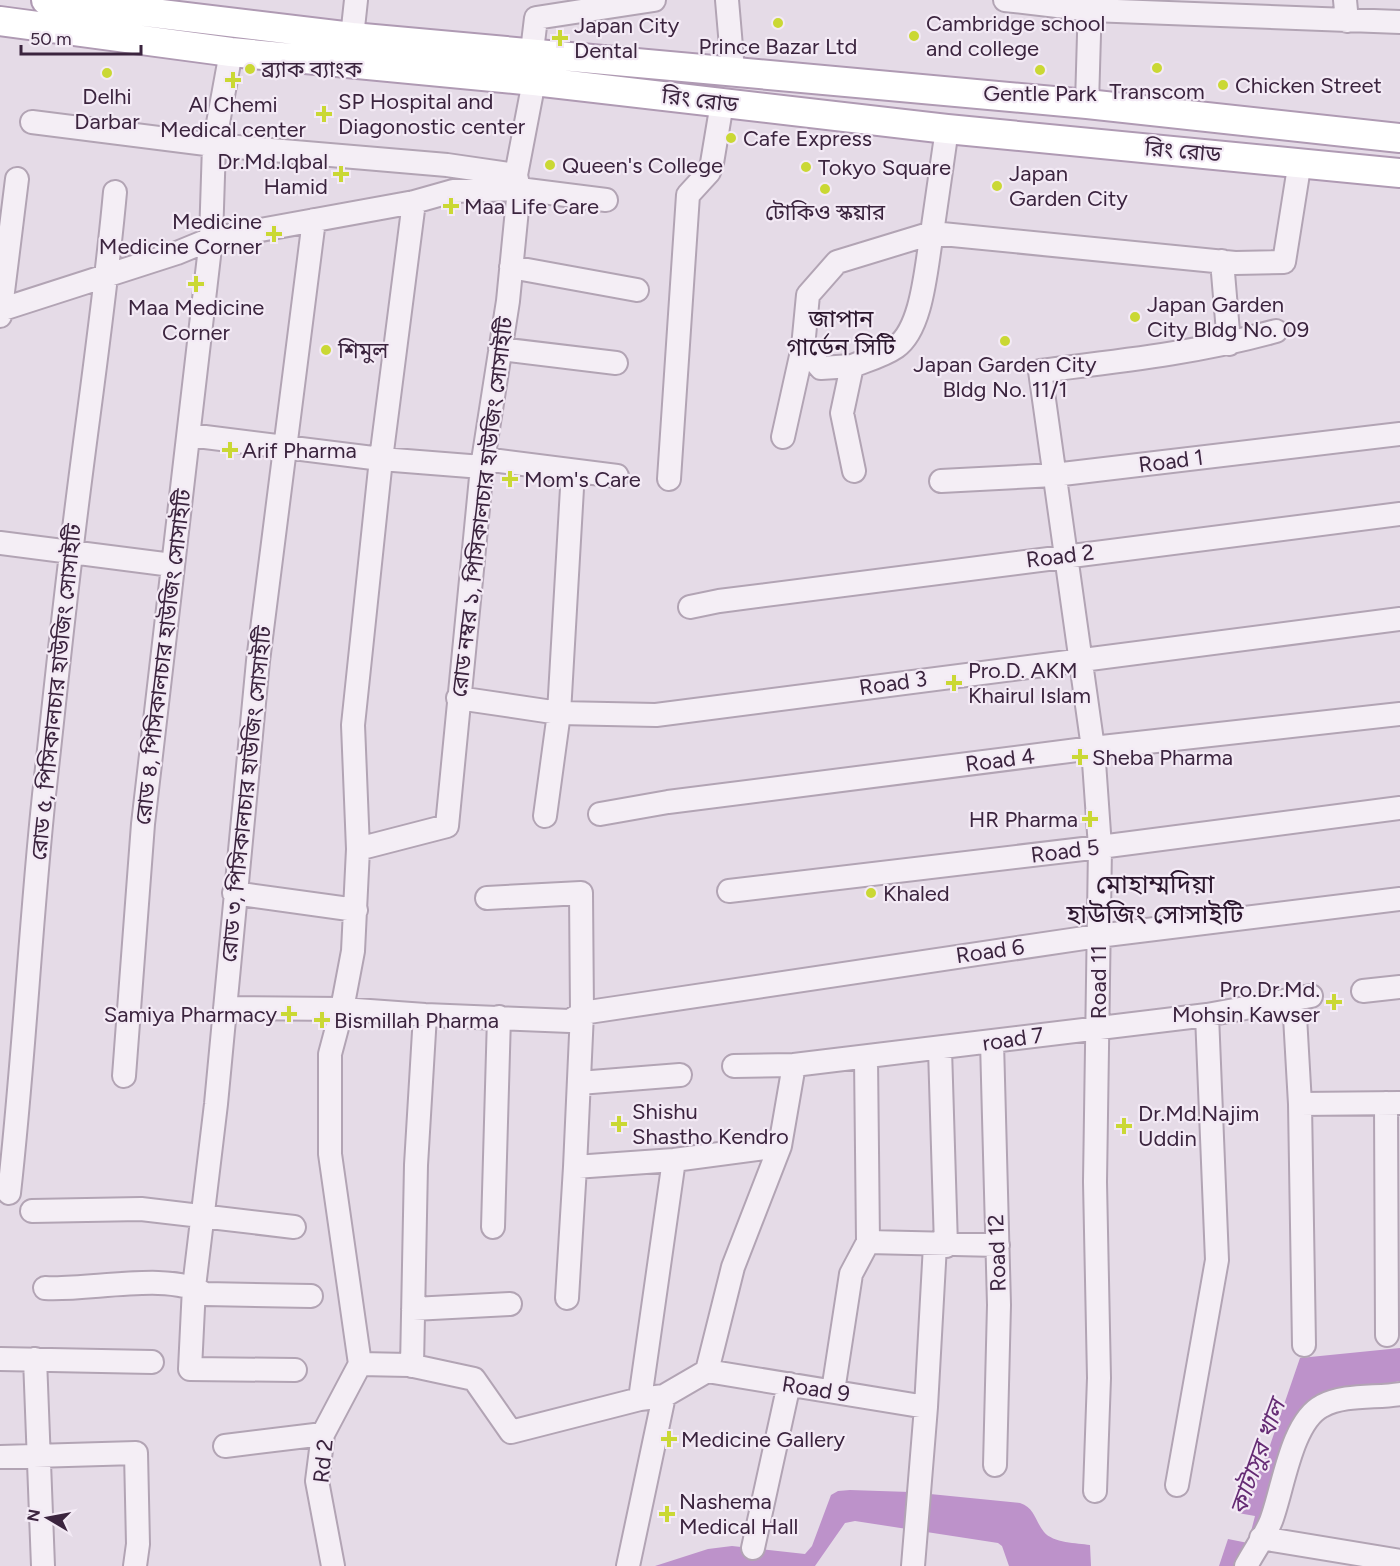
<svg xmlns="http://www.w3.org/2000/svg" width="1400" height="1566" viewBox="0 0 1400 1566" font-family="Figtree,'Noto Sans Bengali',sans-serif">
<rect width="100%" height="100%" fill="#e5dbe7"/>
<path fill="#bd92ca" d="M1400,1348V1381L1319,1398L1243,1566H1219L1228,1539L1248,1543L1255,1516L1238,1513L1267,1454L1300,1358Z
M850,1490L910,1492L1020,1503C1035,1508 1035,1521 1044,1532C1053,1543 1077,1543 1090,1545L1091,1566H1009L1002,1546L998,1543L855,1521L845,1523L815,1566H655L708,1549L732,1546L805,1554L812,1546L831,1495L838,1491Z"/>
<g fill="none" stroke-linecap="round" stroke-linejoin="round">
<g stroke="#b2a4b4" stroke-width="26">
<path id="minor" d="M727,0L733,70
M1005,0L1091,10L1400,22
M1345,0L1347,21
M352,37L356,0
M532,51L536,18L654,0
M1087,104L1090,0
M32,122L214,145L447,165L516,175
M947,129L932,233L1235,263L1284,262L1300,161
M414,202L381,459L353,725L358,849L353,951L342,1009L425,1015L570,1021L582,1013L575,1167L674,1160L780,1146L733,1267L707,1371L664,1396L628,1566
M1222,261L1229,344
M511,267L637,290
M0,310L177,253L211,239L414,202L453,191L519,189L516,175L534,81
M0,316L17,179
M803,347L821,368L852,366
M500,349L616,363
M189,435L381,459L482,467
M783,437L803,347L808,295L837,262L932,233C926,265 923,328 896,347C883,356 867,360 852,366L842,413L854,471
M484,459L617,476
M669,479L688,195L709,172L712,163L722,103
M941,481L1054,475L1400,434
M0,543L172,565
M690,607L719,601L1400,514
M458,698L559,713L656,715L1400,619
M600,814L668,802L1093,748L1400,714
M545,816L559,713L573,471
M358,849L447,826L482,467L508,301L519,189L606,200
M729,891L1100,847L1400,808
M234,893L356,910
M487,898L581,893L582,1013L1098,936L1400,899
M1363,991L1400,987
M1294,999L1300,1104L1304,1345
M225,1008L342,1009L330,1054V1154L360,1364
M992,1042L999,1305L995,1465
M940,1049L946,1246
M734,1066L794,1065
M124,1076L143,824L211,239L214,145L231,52
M579,1083L680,1075
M1386,1103L1387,1335
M1300,1104L1400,1103
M780,1146L794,1065L1207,1015L1311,996
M9,1193C24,1061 30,928 44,795C53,715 61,634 71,554C85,433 104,313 115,192
M32,1211L141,1209L294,1227
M493,1227L499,1017
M868,1242L998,1245
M45,1288C88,1291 171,1271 205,1294L311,1296
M567,1298L575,1167
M413,1309L510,1304
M0,1359L152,1362
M35,1359L43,1566
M360,1364L409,1365L474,1379L511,1432L640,1399L664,1396
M412,1366L416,1165L425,1015
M295,1370L190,1369L194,1287L216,1104L258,661L314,220
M707,1371L926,1407
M833,1391L851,1274L868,1242L866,1058
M640,1399L674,1160
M225,1446L323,1434
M0,1457L136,1453L138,1544L135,1566
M1177,1485L1217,1260L1207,1015
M1095,1491L1099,1378L1095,1182L1100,847L1093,748L1040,371C1120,361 1198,353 1276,331
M1261,1538L1400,1561
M753,1548L789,1384
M333,1566L317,1481L323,1434L360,1364
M913,1566L926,1407L935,1245
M1246,1566C1254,1551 1265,1536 1271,1521C1283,1490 1291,1422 1322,1406C1344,1394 1376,1398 1400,1394"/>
</g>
<g stroke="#af9ab3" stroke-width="32">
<path id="major" d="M46,0L352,37L1087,104L1400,138
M0,21L231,52L534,81L947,129L1400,173"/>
</g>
<use href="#minor" stroke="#f4eef5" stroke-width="22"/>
<use href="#major" stroke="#fff" stroke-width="28"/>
</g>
<g fill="#cad834" stroke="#f3eaf5" stroke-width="2">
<circle cx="778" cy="23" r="6"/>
<circle cx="914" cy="36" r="6"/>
<path d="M557 29h6v6h6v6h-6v6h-6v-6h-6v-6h6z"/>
<circle cx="1157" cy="68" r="6"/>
<circle cx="250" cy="69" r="6"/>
<circle cx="1040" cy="70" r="6"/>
<circle cx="107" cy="73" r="6"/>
<path d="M230 71h6v6h6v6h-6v6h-6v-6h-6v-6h6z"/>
<circle cx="1223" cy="85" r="6"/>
<path d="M321 105h6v6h6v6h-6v6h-6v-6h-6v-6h6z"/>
<circle cx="731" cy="138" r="6"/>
<circle cx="550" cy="165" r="6"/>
<circle cx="806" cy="167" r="6"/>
<path d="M338 165h6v6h6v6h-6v6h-6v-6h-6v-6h6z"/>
<circle cx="997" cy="186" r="6"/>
<circle cx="825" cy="189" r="6"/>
<path d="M448 197h6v6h6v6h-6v6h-6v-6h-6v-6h6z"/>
<path d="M271 225h6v6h6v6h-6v6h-6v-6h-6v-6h6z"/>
<path d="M193 275h6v6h6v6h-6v6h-6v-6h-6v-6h6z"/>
<circle cx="1135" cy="317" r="6"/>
<circle cx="1005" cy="341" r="6"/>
<circle cx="326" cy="350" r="6"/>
<path d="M227 441h6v6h6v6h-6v6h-6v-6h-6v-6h6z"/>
<path d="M507 470h6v6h6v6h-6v6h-6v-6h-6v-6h6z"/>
<path d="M951 674h6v6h6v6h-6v6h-6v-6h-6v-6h6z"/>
<path d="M1077 748h6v6h6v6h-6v6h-6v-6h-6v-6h6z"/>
<path d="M1087 810h6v6h6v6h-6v6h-6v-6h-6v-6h6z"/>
<circle cx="871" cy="893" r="6"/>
<path d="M1331 993h6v6h6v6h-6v6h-6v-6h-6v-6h6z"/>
<path d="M286 1005h6v6h6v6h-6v6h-6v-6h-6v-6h6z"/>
<path d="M319 1011h6v6h6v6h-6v6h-6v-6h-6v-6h6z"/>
<path d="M616 1115h6v6h6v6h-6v6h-6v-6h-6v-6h6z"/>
<path d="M1121 1117h6v6h6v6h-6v6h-6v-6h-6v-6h6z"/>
<path d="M666 1430h6v6h6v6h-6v6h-6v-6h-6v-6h6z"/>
<path d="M664 1505h6v6h6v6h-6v6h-6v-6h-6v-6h6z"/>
</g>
<g text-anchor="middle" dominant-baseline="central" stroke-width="4.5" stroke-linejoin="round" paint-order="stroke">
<g font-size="22" fill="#3b243e" stroke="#f3eaf5" text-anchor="start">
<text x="926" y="23">Cambridge school<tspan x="926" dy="25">and college</tspan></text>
<text x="574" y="25">Japan City<tspan x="574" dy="25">Dental</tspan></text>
<text x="778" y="46" text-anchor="middle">Prince Bazar Ltd</text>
<text x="262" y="69">ব্র্যাক ব্যাংক</text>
<text x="1235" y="85">Chicken Street</text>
<text x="1157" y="91" text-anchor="middle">Transcom</text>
<text x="1040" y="93" text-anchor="middle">Gentle Park</text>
<text x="107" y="96" text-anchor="middle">Delhi<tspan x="107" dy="25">Darbar</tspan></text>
<text x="338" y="101">SP Hospital and<tspan x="338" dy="25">Diagonostic center</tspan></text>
<text x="233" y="104" text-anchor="middle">Al Chemi<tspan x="233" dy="25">Medical center</tspan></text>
<text x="743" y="138">Cafe Express</text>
<text x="328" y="161" text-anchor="end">Dr.Md.Iqbal<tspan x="328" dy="25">Hamid</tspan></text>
<text x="562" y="165">Queen's College</text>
<text x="818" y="167">Tokyo Square</text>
<text x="1009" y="173">Japan<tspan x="1009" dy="25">Garden City</tspan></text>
<text x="464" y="206">Maa Life Care</text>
<text x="825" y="212" text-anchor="middle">টোকিও স্কয়ার</text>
<text x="262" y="221" text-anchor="end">Medicine<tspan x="262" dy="25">Medicine Corner</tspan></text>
<text x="1147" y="304">Japan Garden<tspan x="1147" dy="25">City Bldg No. 09</tspan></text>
<text x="196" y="307" text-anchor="middle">Maa Medicine<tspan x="196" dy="25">Corner</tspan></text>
<text x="338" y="350">শিমুল</text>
<text x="1005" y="364" text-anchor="middle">Japan Garden City<tspan x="1005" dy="25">Bldg No. 11/1</tspan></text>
<text x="242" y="450">Arif Pharma</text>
<text x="524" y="479">Mom's Care</text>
<text x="968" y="670">Pro.D. AKM<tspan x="968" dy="25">Khairul Islam</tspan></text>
<text x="1092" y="757">Sheba Pharma</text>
<text x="1078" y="819" text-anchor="end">HR Pharma</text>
<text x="883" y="893">Khaled</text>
<text x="1320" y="989" text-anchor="end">Pro.Dr.Md.<tspan x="1320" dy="25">Mohsin Kawser</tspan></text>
<text x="277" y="1014" text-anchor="end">Samiya Pharmacy</text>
<text x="334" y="1020">Bismillah Pharma</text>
<text x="632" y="1111">Shishu<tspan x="632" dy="25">Shastho Kendro</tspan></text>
<text x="1138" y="1113">Dr.Md.Najim<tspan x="1138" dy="25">Uddin</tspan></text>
<text x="681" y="1439">Medicine Gallery</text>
<text x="679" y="1501">Nashema<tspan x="679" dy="25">Medical Hall</tspan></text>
</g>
<g font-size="22" fill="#3b243e" stroke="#f3eaf5">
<text transform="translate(700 100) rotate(7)">রিং রোড</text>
<text transform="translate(1183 151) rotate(5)">রিং রোড</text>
<text transform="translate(1171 461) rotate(-7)">Road 1</text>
<text transform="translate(482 507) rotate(-83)">রোড নম্বর ১, পিসিকালচার হাউজিং সোসাইটি</text>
<text transform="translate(1060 556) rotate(-7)">Road 2</text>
<text transform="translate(163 657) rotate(-83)">রোড ৪, পিসিকালচার হাউজিং সোসাইটি</text>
<text transform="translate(893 683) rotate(-8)">Road 3</text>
<text transform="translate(56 692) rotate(-84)">রোড ৫, পিসিকালচার হাউজিং সোসাইটি</text>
<text transform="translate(1000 760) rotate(-7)">Road 4</text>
<text transform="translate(246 794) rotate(-84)">রোড ৩, পিসিকালচার হাউজিং সোসাইটি</text>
<text transform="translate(1065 851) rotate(-7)">Road 5</text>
<text transform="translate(990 951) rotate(-8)">Road 6</text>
<text transform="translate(1098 982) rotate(-90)">Road 11</text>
<text transform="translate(1013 1039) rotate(-8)">road 7</text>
<text transform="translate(997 1253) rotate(-92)">Road 12</text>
<text transform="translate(816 1389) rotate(9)">Road 9</text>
<text transform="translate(323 1461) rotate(-84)">Rd 2</text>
</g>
<g font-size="24" fill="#2c172e" stroke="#f3eaf5">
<text x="841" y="318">জাপান<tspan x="841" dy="28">গার্ডেন সিটি</tspan></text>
</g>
<g font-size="24" font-style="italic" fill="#652b74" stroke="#f3eaf5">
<text transform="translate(1257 1457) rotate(-70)">কাটাসুর খাল</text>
</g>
<g font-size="26" fill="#2c172e" stroke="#f3eaf5">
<text x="1155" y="884">মোহাম্মদিয়া<tspan x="1155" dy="30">হাউজিং সোসাইটি</tspan></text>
</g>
</g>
<g transform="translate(48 1518) rotate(280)" stroke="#f3eaf5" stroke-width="4.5" paint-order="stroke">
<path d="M0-4.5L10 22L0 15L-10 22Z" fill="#3b243e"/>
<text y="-9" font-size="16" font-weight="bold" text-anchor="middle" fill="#3b243e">N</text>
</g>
<path d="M21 45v9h120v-9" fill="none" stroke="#3b243e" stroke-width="3"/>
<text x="30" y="45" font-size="18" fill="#3b243e" stroke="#f3eaf5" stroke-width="4.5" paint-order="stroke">50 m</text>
</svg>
